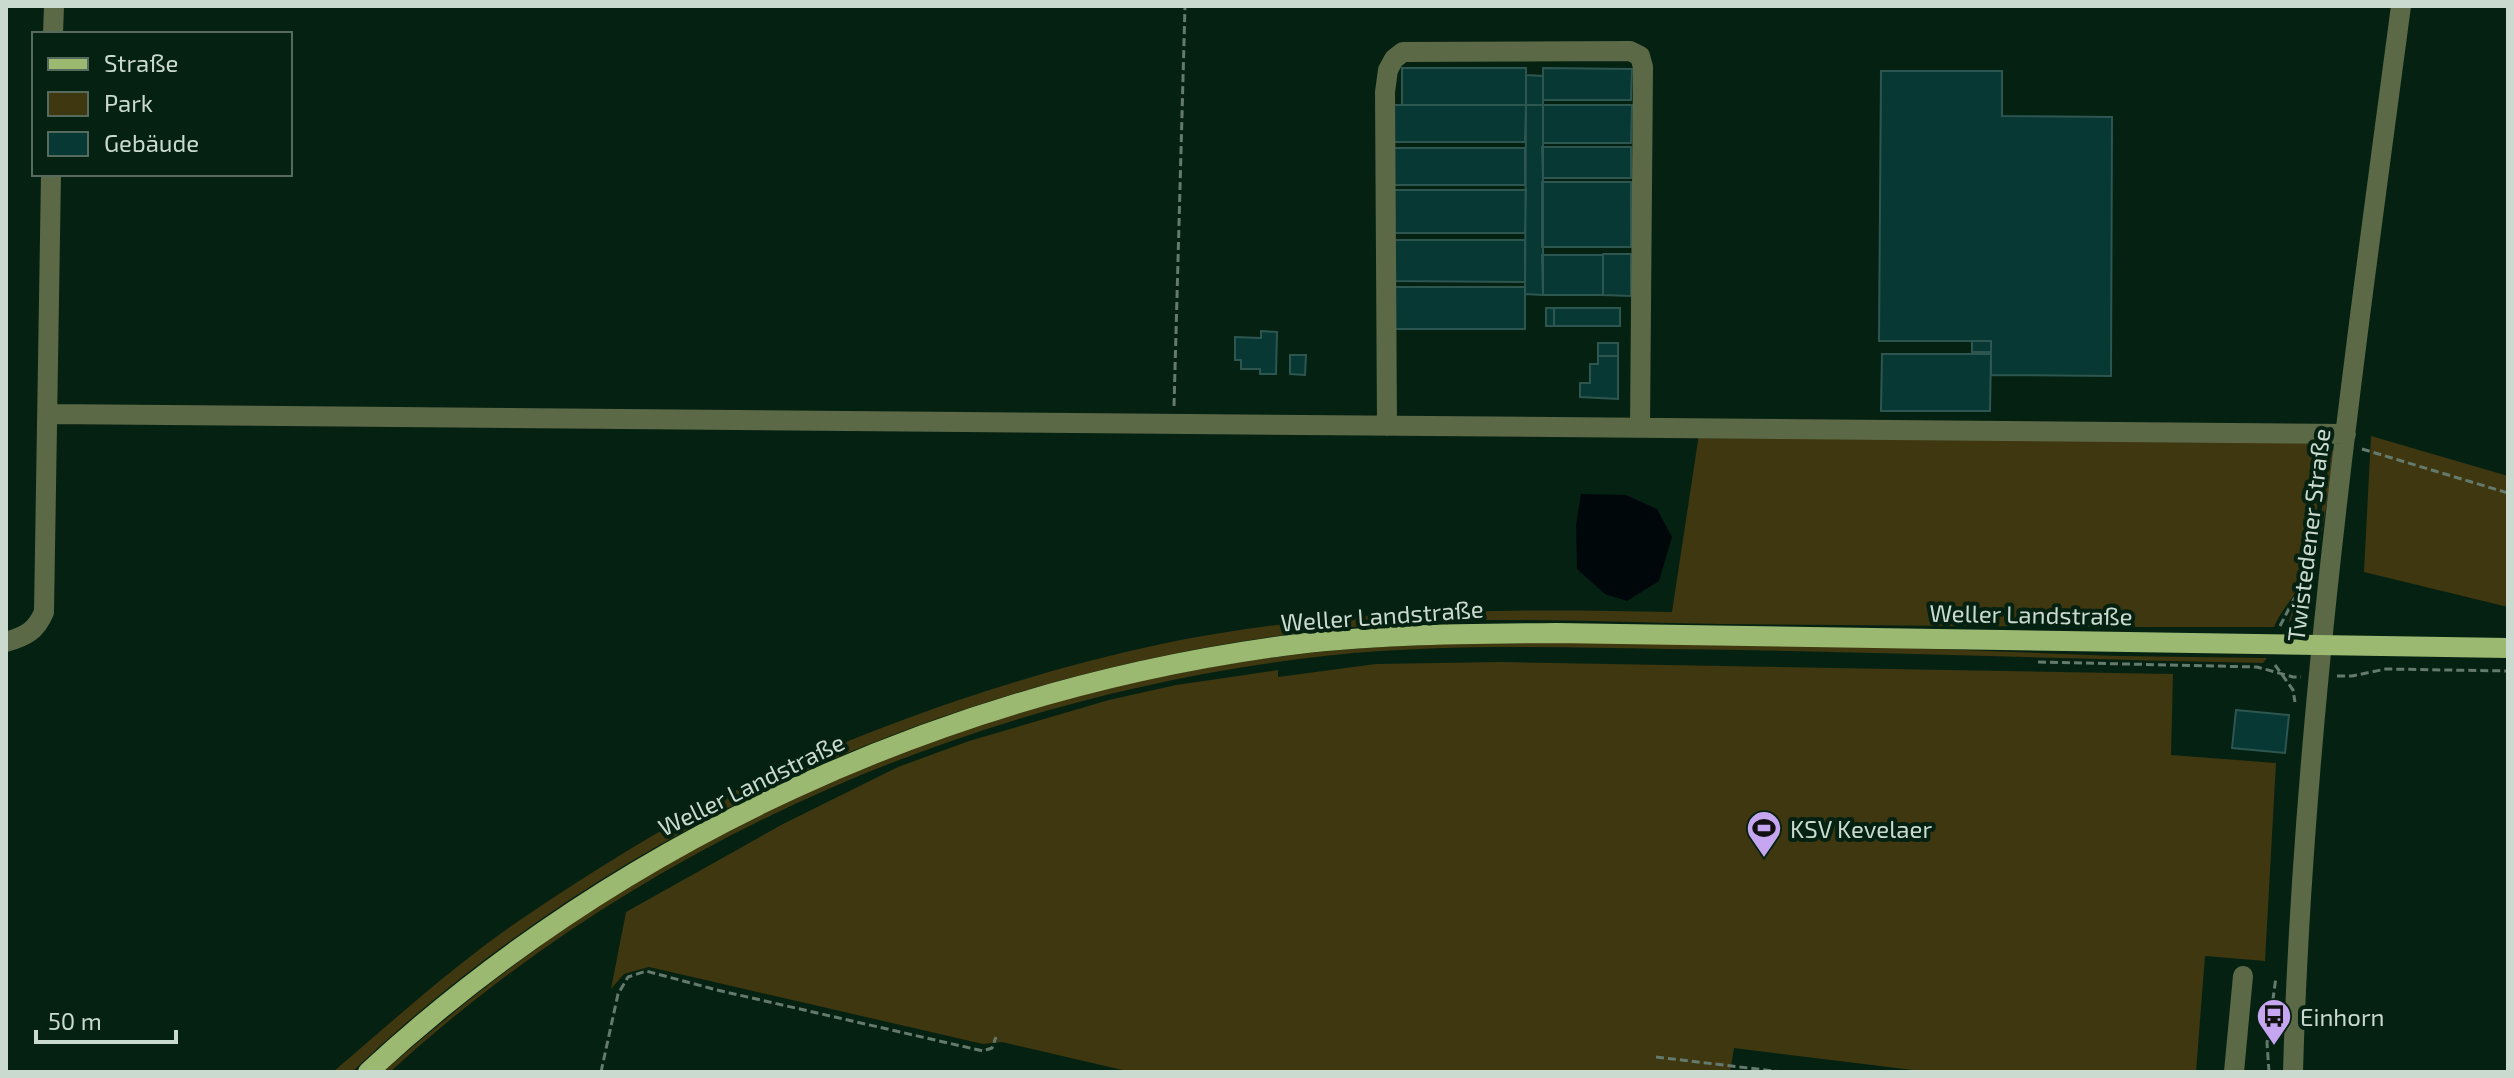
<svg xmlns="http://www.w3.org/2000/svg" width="2514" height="1078" viewBox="0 0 2514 1078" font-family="'Exo 2',sans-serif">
<rect width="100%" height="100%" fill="#052112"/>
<path fill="#3f3710" d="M1699,434L2324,442C2319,483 2317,540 2303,578C2296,597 2281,609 2274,627C2090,627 1905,626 1721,624C1602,622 1482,615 1363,626C990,660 625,813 352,1072H333C394,1020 454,965 520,920C594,870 673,820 754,782C884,722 1021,674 1161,644C1325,609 1505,608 1672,612Z
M2371,436L2508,476V607L2364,572Z
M2331,448L2335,454L2312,592L2304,611L2289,622L2292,611L2312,574Z
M1556,642L1912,648L2117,656L2267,658L2263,663C2064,659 1866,651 1667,649C1545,647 1421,643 1299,659C965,702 640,843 390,1072H383C451,1013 521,957 596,907C778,787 1001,703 1216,666C1328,646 1442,643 1556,642Z
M1500,662L2173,674L2171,755L2276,763L2265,961L2205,956L2196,1072H1929L1734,1048L1730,1072H1131L1002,1042L983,1044L649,967L624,974L611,989L626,912L783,824L898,767L969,741L1109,700L1176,685L1278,670V677L1376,664Z"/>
<path fill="#00070b" d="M1581,494L1626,495L1657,509L1672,537L1659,581L1627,601L1605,594L1577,569L1576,525Z"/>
<path fill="#083833" stroke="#2e5651" stroke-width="2" d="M1402,68H1526V105H1402Z
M1543,68L1632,69L1631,100H1543Z
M1881,71H2002V116L2112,117L2111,376L1991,375V341H1879Z
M1526,75L1543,76V105H1526Z
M1393,105H1526L1525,142H1393Z
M1526,105H1543V295L1525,294Z
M1543,105H1632L1631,143H1543Z
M1542,147H1631V178H1543Z
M1392,148H1525V185H1392Z
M1542,182H1631V247H1542Z
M1392,190H1526L1525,233H1392Z
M1392,240H1525V282L1392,281Z
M1603,254H1631V296L1603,295Z
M1542,255H1603V295H1543Z
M1392,287H1525V329H1392Z
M1546,308H1554V326H1546Z
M1554,308H1620V326H1554Z
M1261,331L1277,332L1276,374H1260V369H1241V360H1235V337L1261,338Z
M1972,341H1991V352H1972Z
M1598,343H1618V356H1598Z
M1882,354H1991L1990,411H1881Z
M1290,355H1306L1305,375L1290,374Z
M1598,356H1618V399L1580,397V383H1590V364H1598Z
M2236,710L2289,715L2285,753L2232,748Z"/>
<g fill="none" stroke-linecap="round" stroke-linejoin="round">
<path stroke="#647a6d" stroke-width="3" stroke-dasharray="8 4" stroke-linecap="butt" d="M1174,406L1185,6
M2362,449L2508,493
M2280,626L2309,570
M2038,662L2257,667L2293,677H2301
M2275,665L2293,690L2295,702
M2337,676H2352L2386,669L2508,671
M1656,1057L1782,1072
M601,1072L618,994L628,977L646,971L717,990L983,1051L992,1048L996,1037
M2269,1072L2267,1043L2276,977"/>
<path stroke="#5b6947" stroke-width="20" d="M53,34L54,6
M48,414L2346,434
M1387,426L1385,92L1388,70L1394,59L1403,52L1630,51L1640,56L1643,67L1640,427
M6,642C26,636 36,631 44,612L51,174
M2234,1072L2243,976
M2293,1072C2303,715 2354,360 2401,6"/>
<path stroke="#9bb970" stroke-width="20" d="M368,1072C620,839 944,692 1282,646C1373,634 1465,634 1556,633L2508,648"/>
</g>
<defs>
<g id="stadium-pin" transform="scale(1.8)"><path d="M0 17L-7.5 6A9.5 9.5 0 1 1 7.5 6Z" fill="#c6a6f0" stroke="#052112"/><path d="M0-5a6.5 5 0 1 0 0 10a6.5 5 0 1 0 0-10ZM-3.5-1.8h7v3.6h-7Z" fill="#111"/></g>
<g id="bus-pin" transform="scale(1.8)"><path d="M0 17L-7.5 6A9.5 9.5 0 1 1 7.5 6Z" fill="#c6a6f0" stroke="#052112"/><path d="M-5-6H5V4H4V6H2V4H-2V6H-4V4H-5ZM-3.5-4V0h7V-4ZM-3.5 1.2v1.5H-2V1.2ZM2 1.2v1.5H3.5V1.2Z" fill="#111"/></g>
</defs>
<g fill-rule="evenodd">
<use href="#stadium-pin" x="1764" y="828"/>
<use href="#bus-pin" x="2274" y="1016"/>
</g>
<g text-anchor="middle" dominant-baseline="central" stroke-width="8" stroke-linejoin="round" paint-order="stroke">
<g font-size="24" fill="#cadacf" stroke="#052112">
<text transform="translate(2308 535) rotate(-83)">Twistedener Straße</text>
<text transform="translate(2031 614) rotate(1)">Weller Landstraße</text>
<text transform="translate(1382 615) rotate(-4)">Weller Landstraße</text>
<text transform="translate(751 784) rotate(-26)">Weller Landstraße</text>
</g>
<g font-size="24" fill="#cadacf" stroke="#052112" text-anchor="start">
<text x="1790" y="828">KSV Kevelaer</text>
<text x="2300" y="1016">Einhorn</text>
</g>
</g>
<rect width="2514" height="1078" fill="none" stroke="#cadacf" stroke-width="16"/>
<rect x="32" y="32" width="260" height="144" fill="#052112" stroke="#546b5e" stroke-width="2"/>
<rect x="48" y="58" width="40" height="12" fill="#9bb970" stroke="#546b5e" stroke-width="2"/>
<text x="104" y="72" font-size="24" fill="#cadacf">Straße</text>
<rect x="48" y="92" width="40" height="24" fill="#3f3710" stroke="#546b5e" stroke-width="2"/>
<text x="104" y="112" font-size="24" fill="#cadacf">Park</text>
<rect x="48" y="132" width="40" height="24" fill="#083833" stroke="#546b5e" stroke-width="2"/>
<text x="104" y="152" font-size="24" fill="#cadacf">Gebäude</text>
<path d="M36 1030v12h140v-12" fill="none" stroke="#cadacf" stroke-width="4"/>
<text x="48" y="1030" font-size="24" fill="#cadacf" stroke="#052112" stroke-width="6" paint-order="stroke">50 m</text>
</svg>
